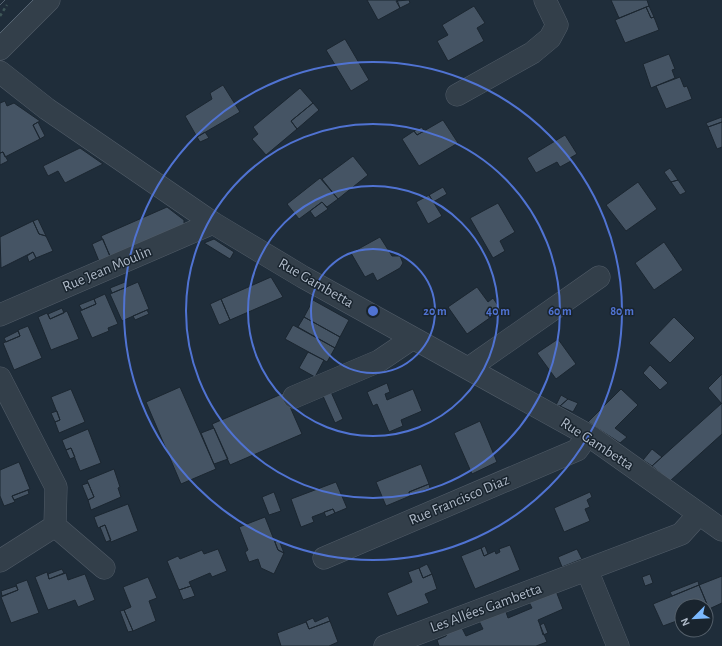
<svg xmlns="http://www.w3.org/2000/svg" width="722" height="646" viewBox="0 0 722 646" font-family="'Alegreya Sans',sans-serif">
<rect width="100%" height="100%" fill="#1f2d3a"/>
<path fill="#455464" stroke="#1b2630" d="M367,0H397L400,8L378,20Z
M409,0L410,3L400,8L396,1Z
M611,0H647L649,6L619,18Z
M474,6L485,23L477,28L484,41L448,61L437,41L448,35L442,25Z
M649,6L654,17L651,18L646,7Z
M646,7L651,18L654,17L659,30L625,43L615,20Z
M345,39L369,80L351,91L326,50Z
M669,54L675,69L672,70L675,78L651,88L643,64Z
M680,77L684,87L687,86L692,99L666,109L656,86Z
M223,85L240,112L197,137L185,116L212,99L210,93Z
M300,88L313,103L291,121L297,129L266,155L252,139L258,134L253,127Z
M5,101L7,106L14,103L40,121L33,125L40,139L5,157L3,152L0,153V103Z
M313,103L319,110L297,129L291,121Z
M722,117V122L708,127L706,123Z
M443,120L458,143L419,166L402,139L414,131L417,135Z
M38,122L45,136L40,139L33,125Z
M722,122V147L717,149L708,127Z
M422,127L424,131L417,135L414,131Z
M205,132L209,138L200,142L197,137Z
M565,135L577,154L570,158L571,161L560,167L557,162L536,173L527,158Z
M80,148L103,164L65,183L58,171L48,176L43,166Z
M3,152L8,161L0,165V153Z
M353,156L368,175L338,199L322,179Z
M670,168L678,180L671,182L664,172Z
M320,178L338,199L327,207L322,202L299,219L287,204Z
M678,180L686,192L680,195L671,182Z
M638,182L657,209L626,231L606,205Z
M443,187L447,194L433,202L429,195Z
M429,195L442,216L428,224L416,202Z
M322,202L328,209L315,218L310,211Z
M498,203L515,232L500,241L505,251L493,258L470,218Z
M167,207L184,220V229L112,260L101,236Z
M38,219L46,236L39,234L33,221Z
M33,221L39,234L46,236L53,251L36,258L33,252L1,268L0,237Z
M380,237L392,256H400L403,263L400,268L377,281L373,273L365,277L351,253Z
M103,239L112,262L101,266L92,244Z
M214,239L234,252L230,259L204,243Z
M664,242L683,270L654,290L635,263Z
M33,252L36,258L29,262L27,256Z
M271,277L283,297L230,320L221,299Z
M125,282L127,287L112,293L110,288Z
M138,282L149,309L122,321L110,294Z
M477,287L488,302L493,298L501,310L467,334L448,307Z
M105,294L118,324L108,328L109,331L92,338L80,311L96,304L94,299Z
M94,299L96,304L82,310L79,305Z
M221,299L230,320L219,325L210,304Z
M313,300L349,320L340,337L304,317Z
M62,308L64,313L50,319L48,314Z
M147,310L149,314L135,320L133,316Z
M67,311L79,339L51,350L38,317L47,313L50,319Z
M304,317L340,337L335,348L298,327Z
M674,317L695,338L670,363L649,343Z
M293,325L335,348L327,362L285,339Z
M28,326L42,358L14,370L3,343L20,336L18,330Z
M18,331L20,336L6,342L4,338Z
M558,339L576,364L556,379L537,353Z
M308,352L324,360L315,377L299,368Z
M650,365L668,383L660,390L643,373Z
M722,374V404L708,388Z
M387,383L390,392L385,394L387,400L413,389L422,411L401,420L403,426L389,432L377,404L373,406L367,392Z
M180,387L216,469L181,484L146,402Z
M71,389L85,422L59,433L55,422L60,420L51,397Z
M621,389L638,405L615,428L627,437L620,443L588,422Z
M331,392L343,419L335,423L323,396Z
M284,393L302,434L230,465L212,424Z
M561,395L568,399L560,406L556,405Z
M568,399L578,403L573,412L560,406Z
M722,403V434L670,481L652,466Z
M57,411L60,420L55,422L51,413Z
M480,421L497,462L472,474L454,433Z
M214,428L228,459L214,464L201,433Z
M88,429L101,463L80,471L71,448L66,450L62,440Z
M71,448L75,457L70,459L66,450Z
M652,449L662,457L652,466L643,460Z
M19,462L30,489L12,496L15,502L4,506L0,496V470Z
M421,464L429,484L409,492L410,496L386,506L376,482Z
M114,469L120,487L118,488L121,497L91,510L88,500L94,497L87,480Z
M336,482L347,508L335,513L333,509L312,517L314,522L301,527L291,499Z
M88,483L94,497L88,500L82,485Z
M429,484L430,488L410,496L409,492Z
M28,490L29,494L14,500L12,496Z
M274,492L281,511L269,515L262,497Z
M590,492L592,497L587,500L590,507L585,509L590,521L564,532L554,508Z
M128,504L138,531L111,542L105,525L98,528L94,517Z
M333,509L335,513L326,517L324,512Z
M265,517L278,550L284,553L274,574L261,568L258,559L249,562L245,552L248,550L239,527Z
M105,525L111,540L106,542L100,527Z
M279,540L284,553L278,550L275,542Z
M510,545L520,570L475,589L461,556L481,548L484,556L495,551L496,554L500,552L499,549Z
M485,546L488,554L484,556L481,548Z
M218,549L227,571L212,577L210,573L189,582L191,586L179,590L167,561L178,556L180,559L202,550L204,554Z
M577,549L582,559L562,567L558,557Z
M427,564L432,574L423,578L419,568Z
M419,568L423,578L432,574L437,589L425,594L429,603L397,616L387,593L412,582L408,572Z
M62,569L64,573L49,579L48,574Z
M47,572L49,579L66,573L68,580L85,574L95,600L78,607L75,600L48,610L35,577Z
M650,574L653,583L645,586L642,577Z
M722,576V603L709,609L699,585Z
M148,577L157,598L149,601L156,621L133,631L124,610L131,607L123,587Z
M27,580L39,613L11,623L1,597L18,590L16,584Z
M698,581L699,585L672,596L670,592Z
M699,585L709,609L706,610V606H682V619L663,626L653,604Z
M16,586L18,590L2,596L1,591Z
M191,586L195,596L183,600L179,590Z
M556,591L563,609L538,620L547,642L536,646H439L437,640L446,636L448,631L461,626L466,636L483,629L478,619L506,612L508,618L532,608L529,602Z
M124,610L133,631L128,632L120,611Z
M328,616L330,621L309,629L306,621L313,618L315,622Z
M330,621L338,642L329,646H281L277,633L306,622L309,629Z
M544,623L548,633L543,635L540,625Z"/>
<g fill="none" stroke-linecap="round" stroke-linejoin="round">
<g stroke="#515c68" stroke-width="23">
<path id="street" d="M0,49L49,0
M0,72L47,109L213,223L303,277L588,435L722,530
M457,95L532,53L550,38L557,25L545,0
M0,315L213,223
M469,368L599,277
M0,378L56,487L55,526L0,561
M294,397L379,361L413,338
M55,526L104,568
M324,558L577,450L588,435
M587,570L618,646
M385,646L681,534L699,514"/>
</g>
<path stroke="#3f5758" stroke-width="2.5" stroke-dasharray="3 3" stroke-linecap="butt" d="M0,16L7,5"/>
<use href="#street" stroke="#333f4a" stroke-width="22"/>
<path stroke="#556371" stroke-width="1" d="M0,5L5,0
M0,33L33,0"/>
</g>
<g fill="none" stroke="#5073d2" stroke-width="2">
<circle cx="373" cy="311" r="62"/>
<circle cx="373" cy="311" r="125"/>
<circle cx="373" cy="311" r="187"/>
<circle cx="373" cy="311" r="249"/>
</g>
<g text-anchor="middle" dominant-baseline="central" stroke-width="3" stroke-linejoin="round" paint-order="stroke">
<g font-size="15" fill="#aeb9c7" stroke="#19242e">
<text transform="translate(107 269) rotate(-23)">Rue Jean Moulin</text>
<text transform="translate(316 283) rotate(30)">Rue Gambetta</text>
<text transform="translate(597 444) rotate(33)">Rue Gambetta</text>
<text transform="translate(459 500) rotate(-23)">Rue Francisco Diaz</text>
<text transform="translate(486 608) rotate(-20)">Les Allées Gambetta</text>
</g>
</g>
<circle cx="373" cy="311" r="6" fill="#5073d2" stroke="#19242e" stroke-width="2"/>
<g font-size="12" text-anchor="middle" font-weight="bold" fill="#5073d2" stroke="#19242e" stroke-width="3" stroke-linejoin="round" paint-order="stroke">
<text x="435" y="315">20 m</text>
<text x="498" y="315">40 m</text>
<text x="560" y="315">60 m</text>
<text x="622" y="315">80 m</text>
</g>
<g transform="translate(694 618) rotate(246)"><circle r="19" fill="#19242e" stroke="#55606b"/>
<path d="M0-3L7 15L0 10L-7 15Z" fill="#7bb9fe"/>
<text y="-6" font-size="11" font-weight="bold" text-anchor="middle" fill="#aeb9c7">N</text>
</g>
</svg>
